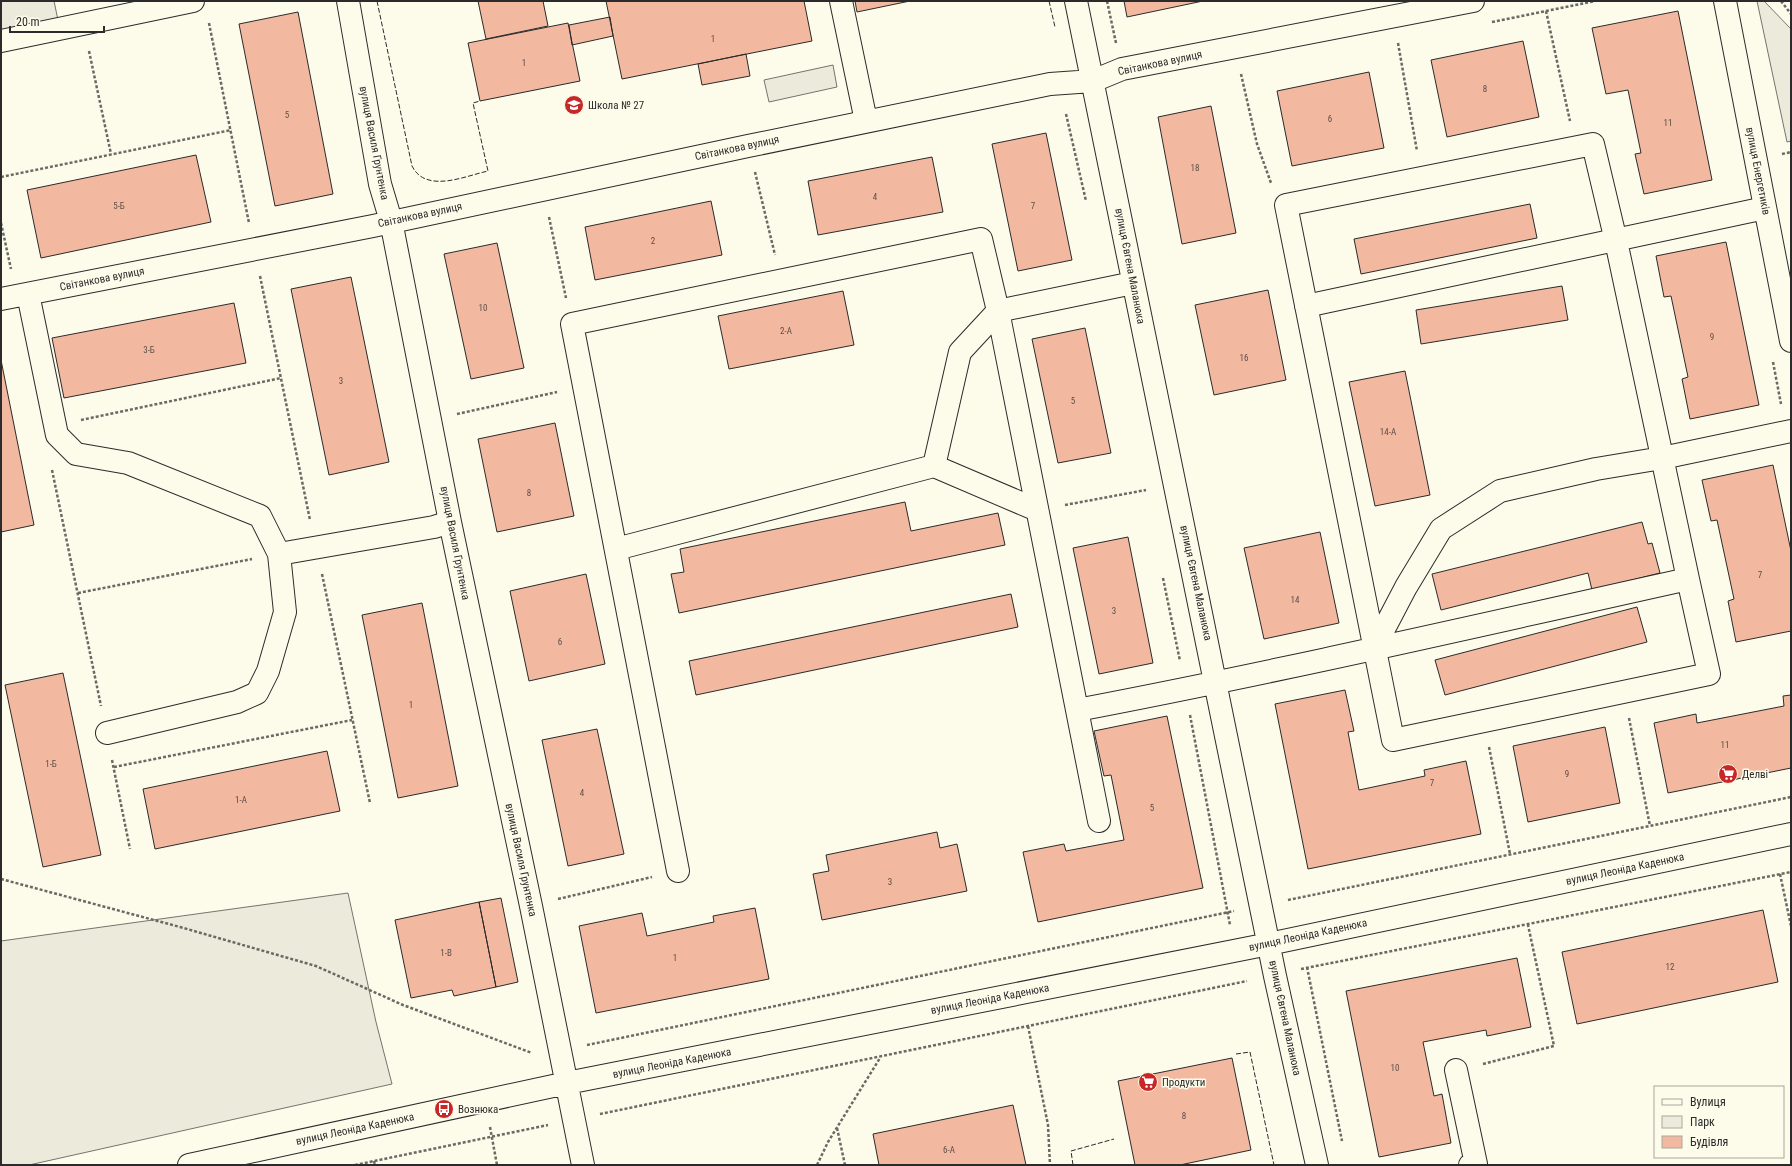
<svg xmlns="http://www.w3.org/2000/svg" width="1792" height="1166" viewBox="0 0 1792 1166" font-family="'Roboto Condensed',sans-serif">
<rect width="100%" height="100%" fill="#fdfbea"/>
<path fill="#ecebdb" stroke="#74746e" d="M1,1H54L59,25L1,37Z
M1757,1H1764L1791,29V141L1787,142Z
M833,65L837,87L769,102L764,80Z
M348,893L376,1022L392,1084L29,1165H1V941Z"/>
<path fill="#f2b8a0" stroke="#2b2b2b" d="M478,1H543L548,26L486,39Z
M606,1H804L812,41L622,79Z
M855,1H910L857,12Z
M1124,1H1203L1127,17Z
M1678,11L1712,180L1644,194L1635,154L1641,153L1628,90L1606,94L1592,28Z
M298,12L333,194L275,206L239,24Z
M610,17L613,36L572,45L569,25Z
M568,23L580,81L480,101L468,43Z
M1523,41L1539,117L1447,137L1431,60Z
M746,54L750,76L702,85L698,64Z
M1369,72L1384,148L1292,166L1277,91Z
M1211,106L1236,233L1182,244L1158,117Z
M1046,133L1072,260L1018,271L992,144Z
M196,155L211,222L41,258L27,190Z
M932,157L943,212L818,235L808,181Z
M711,201L722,255L595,280L585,227Z
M1530,204L1537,238L1361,274L1354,239Z
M1726,242L1759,405L1690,419L1682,379L1688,377L1671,296L1664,297L1656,256Z
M497,243L524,368L471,379L444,254Z
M351,277L389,462L329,475L291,289Z
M1562,286L1568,320L1421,344L1416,310Z
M1268,290L1286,380L1214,395L1195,305Z
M843,291L854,345L729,369L718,316Z
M234,303L246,363L64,398L52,338Z
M1085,328L1111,453L1058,463L1032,339Z
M1,360L34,525L1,532Z
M1405,371L1430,495L1375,506L1349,382Z
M555,423L574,516L497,532L478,439Z
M1773,465L1791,551V631L1736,642L1728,601L1734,599L1717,520L1711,521L1702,480Z
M905,502L911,531L998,513L1005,545L679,613L671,574L684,572L680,549Z
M1642,522L1648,544L1652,543L1660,573L1592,590L1588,573L1441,610L1432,574Z
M1320,532L1339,623L1264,639L1244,548Z
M1128,537L1153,663L1099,674L1073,548Z
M586,574L605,664L529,681L510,591Z
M1011,594L1018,627L696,695L689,661Z
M422,603L458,786L398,798L362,615Z
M1637,607L1647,642L1445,695L1435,660Z
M63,673L101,855L43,867L5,685Z
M1345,690L1354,731L1348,732L1359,790L1425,776L1424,770L1466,761L1481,834L1308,869L1275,704Z
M1791,695V768L1668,793L1654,723L1696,714L1697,723L1784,706L1783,696Z
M1167,716L1203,888L1038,922L1023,852L1064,844L1066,851L1124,840L1111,775L1104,776L1094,731Z
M1605,727L1620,803L1528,822L1513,746Z
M597,729L624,854L568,866L542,740Z
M327,751L340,811L155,849L143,789Z
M937,832L940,848L957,844L967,891L822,920L813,874L829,871L826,855Z
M501,898L518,982L496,987L479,902Z
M479,902L496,987L454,996L452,990L411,998L395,920Z
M755,908L769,979L596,1013L579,926L642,913L647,936L714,922L713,916Z
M1763,910L1778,982L1577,1024L1562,952Z
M1517,958L1531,1027L1487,1036L1486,1030L1423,1042L1434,1096L1442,1094L1451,1143L1379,1157L1346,991Z
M1232,1058L1251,1150L1180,1165H1135L1118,1081Z
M1013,1105L1026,1165H879L873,1134Z"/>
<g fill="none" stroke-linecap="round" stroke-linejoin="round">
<g stroke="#2b2b2b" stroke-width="24">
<path id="minor" d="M348,1L380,184L391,221L450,522L531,906L583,1165
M841,1L866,121
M1076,1L1275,976L1317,1165
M1725,1L1791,341
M1,41L193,1
M28,294L57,435L76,454L128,463L260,516L279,554L285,612L268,671L257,693L237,702L107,733
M1,299L373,226L748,146L1050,84L1093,81L1122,69L1473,1
M1306,306L1765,208
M934,466L1037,510
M616,549L934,466L960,352L998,311L981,239L572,324L678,871
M279,554L434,527L450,522
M1374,648L1406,587L1441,529L1500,491L1596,469L1662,458L1791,431
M1077,710C1282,671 1485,624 1688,579L1616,241L1593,144L1286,205L1393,740L1709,674L1688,579
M1099,821L998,311L1133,283
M1456,1070L1476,1164L1470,1165
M189,1165L567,1083L1269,944L1791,834"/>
</g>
<path stroke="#6a6964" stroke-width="2.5" stroke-dasharray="3 2" stroke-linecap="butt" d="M1107,1L1116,43
M1781,1L1791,14
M1546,11L1570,121
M1492,22L1595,1
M209,23L249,223
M1398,43L1417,151
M89,51L111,154
M1241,74L1257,144L1271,183
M1066,114L1086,201
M1782,154L1791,152
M755,172L775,255
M1,177L231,130
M549,217L566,298
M1,223L11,269
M260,276L310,520
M1773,362L1781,404
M457,414L557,392
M81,420L281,378
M52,470L101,706
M1065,505L1146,490
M322,574L370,803
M1163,578L1180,661
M78,593L252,559
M1190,715L1230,925
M1629,718L1650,826
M1489,747L1510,854
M112,760L130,849
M114,767L352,720
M1780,874L1791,926
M1,879L180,927L316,966L403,1005L532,1053
M558,899L652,877
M1288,900L1791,797
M1307,967L1342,1141
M1301,969L1791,872
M1028,1026L1048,1125L1050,1165
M587,1045L1234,911
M1483,1064L1554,1046L1528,925
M600,1114L1247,981
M490,1127L497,1165
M837,1128L845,1165
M374,1161L375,1165
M355,1165L548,1125
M817,1165L828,1142L880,1058"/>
<use href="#minor" stroke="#fdfbea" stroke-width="22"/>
<path stroke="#2b2b2b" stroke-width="1" stroke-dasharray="5 2" stroke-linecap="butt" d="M377,1L412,166C426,194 465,176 488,171L473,103L480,101
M1049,1L1055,27
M1236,1054L1250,1052L1274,1165
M1073,1165L1071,1151L1114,1139"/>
</g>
<defs>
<g id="school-disc" transform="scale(1)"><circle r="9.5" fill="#c62828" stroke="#fdfbea"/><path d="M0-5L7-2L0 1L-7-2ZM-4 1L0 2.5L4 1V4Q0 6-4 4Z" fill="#fff"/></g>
<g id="supermarket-disc" transform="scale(1)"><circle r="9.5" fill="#c62828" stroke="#fdfbea"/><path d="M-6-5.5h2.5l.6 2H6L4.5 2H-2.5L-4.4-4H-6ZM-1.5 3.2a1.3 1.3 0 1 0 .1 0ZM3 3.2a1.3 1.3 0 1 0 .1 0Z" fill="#fff"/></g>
<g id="bus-disc" transform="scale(1)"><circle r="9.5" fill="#c62828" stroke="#fdfbea"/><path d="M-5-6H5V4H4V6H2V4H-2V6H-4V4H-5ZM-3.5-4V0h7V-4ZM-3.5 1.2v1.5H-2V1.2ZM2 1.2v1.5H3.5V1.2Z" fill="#fff"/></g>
</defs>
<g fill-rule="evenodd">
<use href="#school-disc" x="574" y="105"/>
<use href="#supermarket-disc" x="1728" y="774"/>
<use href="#supermarket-disc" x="1148" y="1082"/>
<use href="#bus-disc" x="444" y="1109"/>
</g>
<g text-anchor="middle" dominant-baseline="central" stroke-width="3" stroke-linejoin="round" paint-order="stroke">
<g font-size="9" fill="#5d4e48">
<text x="713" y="39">1</text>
<text x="524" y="63">1</text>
<text x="1485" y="89">8</text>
<text x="287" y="115">5</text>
<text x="1330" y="119">6</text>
<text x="1668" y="123">11</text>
<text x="1195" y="168">18</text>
<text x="875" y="197">4</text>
<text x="119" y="206">5-Б</text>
<text x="1033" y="206">7</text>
<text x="653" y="241">2</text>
<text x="483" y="308">10</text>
<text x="786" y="331">2-А</text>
<text x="1712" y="337">9</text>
<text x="149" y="350">3-Б</text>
<text x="1244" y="358">16</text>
<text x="341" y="381">3</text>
<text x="1073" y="401">5</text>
<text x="1388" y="432">14-А</text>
<text x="529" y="493">8</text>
<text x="1760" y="575">7</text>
<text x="1295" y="600">14</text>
<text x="1114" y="611">3</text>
<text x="560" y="642">6</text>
<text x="411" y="705">1</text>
<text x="1725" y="745">11</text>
<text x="51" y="764">1-Б</text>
<text x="1567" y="774">9</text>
<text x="1432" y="783">7</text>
<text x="582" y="793">4</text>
<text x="241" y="800">1-А</text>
<text x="1152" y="808">5</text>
<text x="890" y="882">3</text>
<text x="446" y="953">1-В</text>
<text x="675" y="958">1</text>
<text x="1670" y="967">12</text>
<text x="1395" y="1068">10</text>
<text x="1184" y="1116">8</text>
<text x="949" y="1150">6-А</text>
</g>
<g font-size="11" fill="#2b2b2b" stroke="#fdfbea">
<text transform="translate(1160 63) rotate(-12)">Світанкова вулиця</text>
<text transform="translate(374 143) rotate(79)">вулиця Василя Грунтенка</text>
<text transform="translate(737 148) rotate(-12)">Світанкова вулиця</text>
<text transform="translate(1758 171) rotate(79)">вулиця Енергетиків</text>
<text transform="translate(420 215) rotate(-12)">Світанкова вулиця</text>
<text transform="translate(1130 266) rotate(79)">вулиця Євгена Маланюка</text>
<text transform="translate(102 279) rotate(-11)">Світанкова вулиця</text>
<text transform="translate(455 543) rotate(79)">вулиця Василя Грунтенка</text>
<text transform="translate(1196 583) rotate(78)">вулиця Євгена Маланюка</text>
<text transform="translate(521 860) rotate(78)">вулиця Василя Грунтенка</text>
<text transform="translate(1625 869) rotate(-12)">вулиця Леоніда Каденюка</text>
<text transform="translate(1308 935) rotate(-12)">вулиця Леоніда Каденюка</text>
<text transform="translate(990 999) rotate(-11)">вулиця Леоніда Каденюка</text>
<text transform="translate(1285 1018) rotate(78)">вулиця Євгена Маланюка</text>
<text transform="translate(672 1063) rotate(-11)">вулиця Леоніда Каденюка</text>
<text transform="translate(355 1129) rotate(-12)">вулиця Леоніда Каденюка</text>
</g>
<g font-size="11" fill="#2b2b2b" stroke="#fdfbea" text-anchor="start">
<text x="588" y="105">Школа № 27</text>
<text x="1742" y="774">Делві</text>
<text x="1162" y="1082">Продукти</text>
<text x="458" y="1109">Вознюка</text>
</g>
</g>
<rect width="1792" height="1166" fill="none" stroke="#2b2b2b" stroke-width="4"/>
<rect x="1654" y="1086" width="130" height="72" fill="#fdfbea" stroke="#a9a89e"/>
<rect x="1662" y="1099" width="20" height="6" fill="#fdfbea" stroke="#a9a89e"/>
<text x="1690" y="1106" font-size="12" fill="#2b2b2b">Вулиця</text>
<rect x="1662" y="1116" width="20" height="12" fill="#ecebdb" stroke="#a9a89e"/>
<text x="1690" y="1126" font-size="12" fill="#2b2b2b">Парк</text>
<rect x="1662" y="1136" width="20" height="12" fill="#f2b8a0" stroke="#a9a89e"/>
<text x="1690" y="1146" font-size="12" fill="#2b2b2b">Будівля</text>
<path d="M10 26v6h94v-6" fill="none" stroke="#2b2b2b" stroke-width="2"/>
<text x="16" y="26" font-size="12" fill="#2b2b2b" stroke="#fdfbea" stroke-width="3" paint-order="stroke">20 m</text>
</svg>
